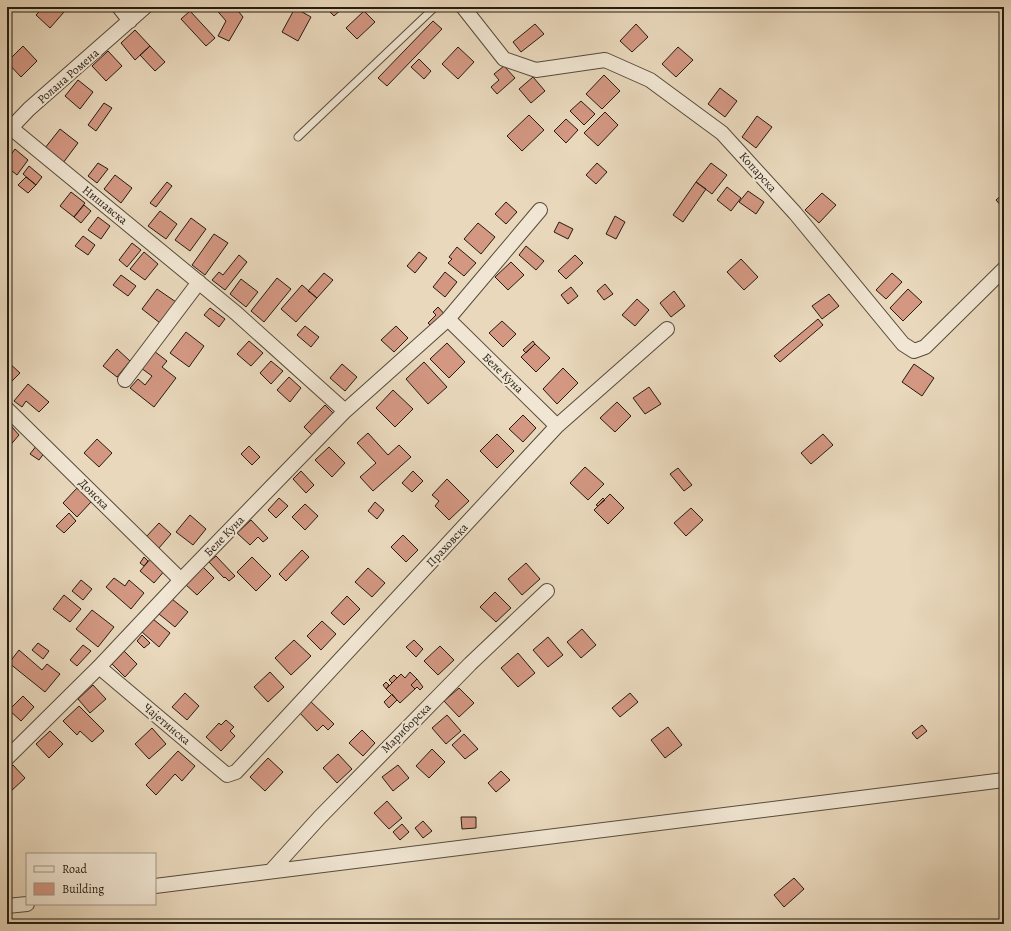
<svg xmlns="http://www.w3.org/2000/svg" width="1011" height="931" viewBox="0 0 1011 931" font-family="Alegreya,serif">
<rect width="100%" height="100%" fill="#e9d8bc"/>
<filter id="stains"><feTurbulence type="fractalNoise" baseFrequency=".005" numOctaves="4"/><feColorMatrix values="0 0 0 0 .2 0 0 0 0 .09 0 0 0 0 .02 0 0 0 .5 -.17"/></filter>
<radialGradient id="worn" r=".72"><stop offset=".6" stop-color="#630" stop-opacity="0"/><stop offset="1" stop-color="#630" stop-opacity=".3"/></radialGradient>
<path fill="#d39782" stroke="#251c11" d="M44,7H59L64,12L50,28L36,15Z
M188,7H197L192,11Z
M214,7H235L243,17L229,41L218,36L226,21Z
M325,7H344L334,16Z
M295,8L311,17L298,41L282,32Z
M190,11L215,38L206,46L181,19Z
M364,11L375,22L357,39L346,28Z
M433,21L442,29L387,86L378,78Z
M535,24L544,34L521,52L513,42Z
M636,24L648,37L632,52L620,41Z
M135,30L150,46L135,60L121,43Z
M23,46L37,61L21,77L7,62Z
M150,46L165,62L155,71L140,55Z
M458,47L474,62L458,79L442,64Z
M678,47L693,60L676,77L662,64Z
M108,51L122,66L106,81L92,66Z
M419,59L431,71L424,79L411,67Z
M504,66L515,78L497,94L491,87L499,80L494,74Z
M604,75L620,91L602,109L586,94Z
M533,77L545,91L531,103L519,89Z
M78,80L93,92L80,109L65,96Z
M720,88L737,101L725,117L708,104Z
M581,101L595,114L584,125L570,111Z
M104,103L112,108L96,131L88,125Z
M605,112L618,125L598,146L584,133Z
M529,115L544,130L522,151L507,136Z
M757,116L772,127L756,148L742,137Z
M566,119L578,130L566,143L554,131Z
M60,129L78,143L63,163L45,148Z
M15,149L28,160L17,175L7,167V160Z
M98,163L108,169L97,183L88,176Z
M597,163L607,172L596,184L586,175Z
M711,163L727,175L712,194L696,182Z
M29,166L42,177L36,185L23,174Z
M115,175L132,188L121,203L104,189Z
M26,177L36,185L28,193L18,185Z
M167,182L172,186L156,207L150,203Z
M696,182L706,189L683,222L673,215Z
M727,187L741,198L731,211L717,200Z
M748,191L764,202L756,214L739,202Z
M71,192L85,203L74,217L60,206Z
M822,193L836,205L819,223L805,210Z
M1004,193V209L996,200Z
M506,202L517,212L506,224L495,214Z
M84,205L91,211L81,223L74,217Z
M160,211L177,224L166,239L148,226Z
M615,216L625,222L616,239L606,234Z
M98,217L110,226L101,239L88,230Z
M191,218L206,229L190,251L175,240Z
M559,222L573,229L568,239L554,232Z
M478,223L495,237L481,254L464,239Z
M214,234L228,243L205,275L192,265Z
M83,236L95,245L88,255L75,246Z
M132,243L141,250L127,267L119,260Z
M526,246L544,261L536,270L519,255Z
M457,247L476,263L464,276L448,263L452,259L449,257Z
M144,252L158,264L145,280L130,269Z
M419,252L427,258L415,273L407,266Z
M239,255L247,262L225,290L212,280L219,272L223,275Z
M575,255L583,263L566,279L558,271Z
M741,259L758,277L744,290L727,272Z
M511,262L524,275L508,290L495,277Z
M445,272L457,282L445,297L433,287Z
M324,273L333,280L317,298L308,291Z
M892,273L902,282L886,299L876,290Z
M121,275L136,286L128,296L113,285Z
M277,278L291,289L264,322L251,311Z
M241,279L258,292L246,307L230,294Z
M605,284L613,294L604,300L597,291Z
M302,285L317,298L296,322L281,309Z
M571,287L578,296L568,304L561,295Z
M157,289L176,302L160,323L142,309Z
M908,289L922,302L903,321L890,308Z
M674,291L685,306L671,317L660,303Z
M829,294L839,306L822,319L812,306Z
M637,299L649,310L635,326L622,315Z
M438,307L447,317L434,329L428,323L436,315L433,312Z
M210,308L225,319L219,327L204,315Z
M818,319L823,325L780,362L774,356Z
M502,321L516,334L503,347L489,333Z
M305,326L319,337L311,347L297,335Z
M396,326L408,338L394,352L381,340Z
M186,332L204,346L189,367L170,353Z
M249,341L263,353L251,366L237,354Z
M533,341L535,344L526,353L523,350Z
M447,343L465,362L449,378L430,359Z
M535,344L550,358L536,372L521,357Z
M117,349L130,361L117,377L103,366Z
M154,351L167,361L162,367L176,378L154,407L130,388L138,379L145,385L152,376L141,368Z
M7,361L20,373L8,385L7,384Z
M271,361L283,371L271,384L260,373Z
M424,362L447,387L428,404L406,379Z
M342,364L357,377L345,391L330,378Z
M914,364L934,378L922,396L902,382Z
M563,368L578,383L557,404L543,389Z
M289,377L301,388L290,402L277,390Z
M28,384L49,402L39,412L26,401L22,407L14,401Z
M649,387L661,404L645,414L633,398Z
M393,390L413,409L395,427L376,408Z
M617,402L631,416L615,432L600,418Z
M325,405L334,414L313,436L304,427Z
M523,415L536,428L523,442L509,429Z
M12,427L19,435L7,449V433Z
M368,433L388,455L399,445L411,457L373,491L360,477L376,463L357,443Z
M497,434L514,451L497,468L480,451Z
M823,434L833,445L811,464L801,453Z
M97,439L112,453L99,467L84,453Z
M37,445L45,452L39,460L30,454Z
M249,446L260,457L252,465L241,454Z
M329,447L345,463L332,477L315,460Z
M585,467L604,484L588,500L570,483Z
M678,468L692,485L684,491L670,474Z
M301,471L314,485L306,493L293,479Z
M413,471L423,481L412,492L402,483Z
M7,479L11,483L7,488Z
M447,479L469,501L449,520L435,506L439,501L432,495Z
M77,488L91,502L77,517L63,503Z
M610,494L624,508L608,524L594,510Z
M279,498L288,506L276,518L268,510Z
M603,498L605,500L598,506L596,505Z
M375,502L384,510L377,519L368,511Z
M305,504L318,516L305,530L292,517Z
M691,508L703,520L686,536L674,523Z
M69,513L76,521L64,533L56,526Z
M190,515L206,529L193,545L176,532Z
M251,520L268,538L263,542L258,537L250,545L237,533Z
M159,523L171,534L159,548L146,537Z
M403,535L418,550L406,562L391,547Z
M302,550L309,557L286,581L279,574Z
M216,556L235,576L229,581L225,577L224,578L209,562Z
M144,557L148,561L144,566L140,563Z
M152,557L166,569L154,583L140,571Z
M252,557L271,576L256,591L237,572Z
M526,563L540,579L522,595L508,579Z
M202,566L214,578L197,595L185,584Z
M368,568L385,583L372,597L355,582Z
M114,578L125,586L129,580L144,593L131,609L106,587Z
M81,580L92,589L83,600L72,591Z
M495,592L511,608L496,622L480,607Z
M64,595L81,609L70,622L53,609Z
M347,596L360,609L344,625L331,613Z
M172,599L188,612L175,627L159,614Z
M92,610L114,627L98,647L76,629Z
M153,619L170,633L159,647L142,632Z
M322,621L336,634L321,650L307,636Z
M582,629L596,645L581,658L567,642Z
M142,635L150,643L144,648L137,641Z
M548,637L563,655L548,667L533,650Z
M294,640L311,656L291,675L275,658Z
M414,640L423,649L416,657L406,647Z
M38,643L49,651L43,659L32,650Z
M83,645L91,651L77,666L70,660Z
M440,646L454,660L438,675L424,661Z
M19,650L42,670L47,664L60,674L45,692L9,663Z
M124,651L137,664L125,677L112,664Z
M518,653L535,673L518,687L501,668Z
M270,672L284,687L268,702L254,687Z
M410,672L417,679L411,685L415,689L400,703L386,689L401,674L405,678Z
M394,675L397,678L392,683L389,680Z
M417,679L423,687L420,690L417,687L415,689L411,685Z
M386,682L389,685L386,689L383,685Z
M93,685L106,699L90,713L78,699Z
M459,688L474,703L459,717L444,701Z
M185,693L199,706L187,720L172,707Z
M630,693L638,702L620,717L612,708Z
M392,694L397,700L389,708L384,702Z
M23,696L34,707L21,721L9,710Z
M307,698L334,724L328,730L323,725L317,731L296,709Z
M79,706L104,731L92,742L80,731L77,735L63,721Z
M447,715L461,731L446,744L432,728Z
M7,716L11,719L7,724Z
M226,720L234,727L230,731L235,736L221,751L206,737L219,723L221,725Z
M922,725L927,731L917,739L912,733Z
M668,727L682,745L665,758L651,740Z
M152,728L166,744L149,759L135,744Z
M362,730L375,743L363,756L349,743Z
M50,731L63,744L49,758L36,744Z
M464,734L478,749L465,759L452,745Z
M432,749L445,762L429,778L416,766Z
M178,751L195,766L182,781L175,774L156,795L146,785Z
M338,754L352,769L337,783L323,768Z
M268,758L283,772L265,791L250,777Z
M13,765L25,778L9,793L7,791V771Z
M398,765L409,778L393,791L382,777Z
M501,771L510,780L496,792L488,783Z
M387,801L402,818L389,829L374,813Z
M461,817H476V828L462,829Z
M423,821L432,831L423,838L415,828Z
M402,824L409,832L400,840L393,832Z
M794,878L804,889L784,907L774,895Z"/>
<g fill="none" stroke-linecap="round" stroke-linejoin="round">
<g stroke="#564b3c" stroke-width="9">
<path id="service" d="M298,137L435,7"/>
</g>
<g stroke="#564b3c" stroke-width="16">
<path id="minor" d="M119,7L130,21
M463,7L504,59L536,70L605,60L650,80L722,133L795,213L903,344L914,351L925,347L1004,269
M11,128L236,313L345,411
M7,132L29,109L145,7
M448,319L557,426
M125,380L199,282
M7,409L181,580
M99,667L227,775L236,772L557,426L667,329
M7,758L99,667L181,580L345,411L448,319L540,210
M271,871L319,818L470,664L547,591
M155,886L1004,780
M7,906L27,904"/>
</g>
<use href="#service" stroke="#f1e6d3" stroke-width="7"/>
<use href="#minor" stroke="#f1e6d3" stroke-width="14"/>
</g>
<g text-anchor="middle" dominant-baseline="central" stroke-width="4" stroke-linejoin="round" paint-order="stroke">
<g font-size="12" fill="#251c11" stroke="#f1e6d3">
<text transform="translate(68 76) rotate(-41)">Ролана Ромена</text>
<text transform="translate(758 172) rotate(48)">Копарска</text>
<text transform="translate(105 205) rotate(39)">Нишавска</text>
<text transform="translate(503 373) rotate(44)">Беле Куна</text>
<text transform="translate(94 494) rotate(45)">Донска</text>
<text transform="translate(224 536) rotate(-46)">Беле Куна</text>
<text transform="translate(447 545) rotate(-47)">Праховска</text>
<text transform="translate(167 724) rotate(40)">Чајетинска</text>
<text transform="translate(406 728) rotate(-45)">Мариборска</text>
</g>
</g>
<rect width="1011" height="931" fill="none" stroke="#e9d8bc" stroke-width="24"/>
<rect x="8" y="8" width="995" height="915" fill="none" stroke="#251c11" stroke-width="2"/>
<rect x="12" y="12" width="987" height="907" fill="none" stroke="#251c11"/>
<rect x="26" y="853" width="130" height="52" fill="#f1e6d3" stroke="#9f9585"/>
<rect x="34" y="866" width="20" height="6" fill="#f1e6d3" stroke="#9f9585"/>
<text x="62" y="873" font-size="12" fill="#251c11">Road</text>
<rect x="34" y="883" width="20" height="12" fill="#d39782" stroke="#9f9585"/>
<text x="62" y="893" font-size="12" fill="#251c11">Building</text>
<rect width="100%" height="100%" filter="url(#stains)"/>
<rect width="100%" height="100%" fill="url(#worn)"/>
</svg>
